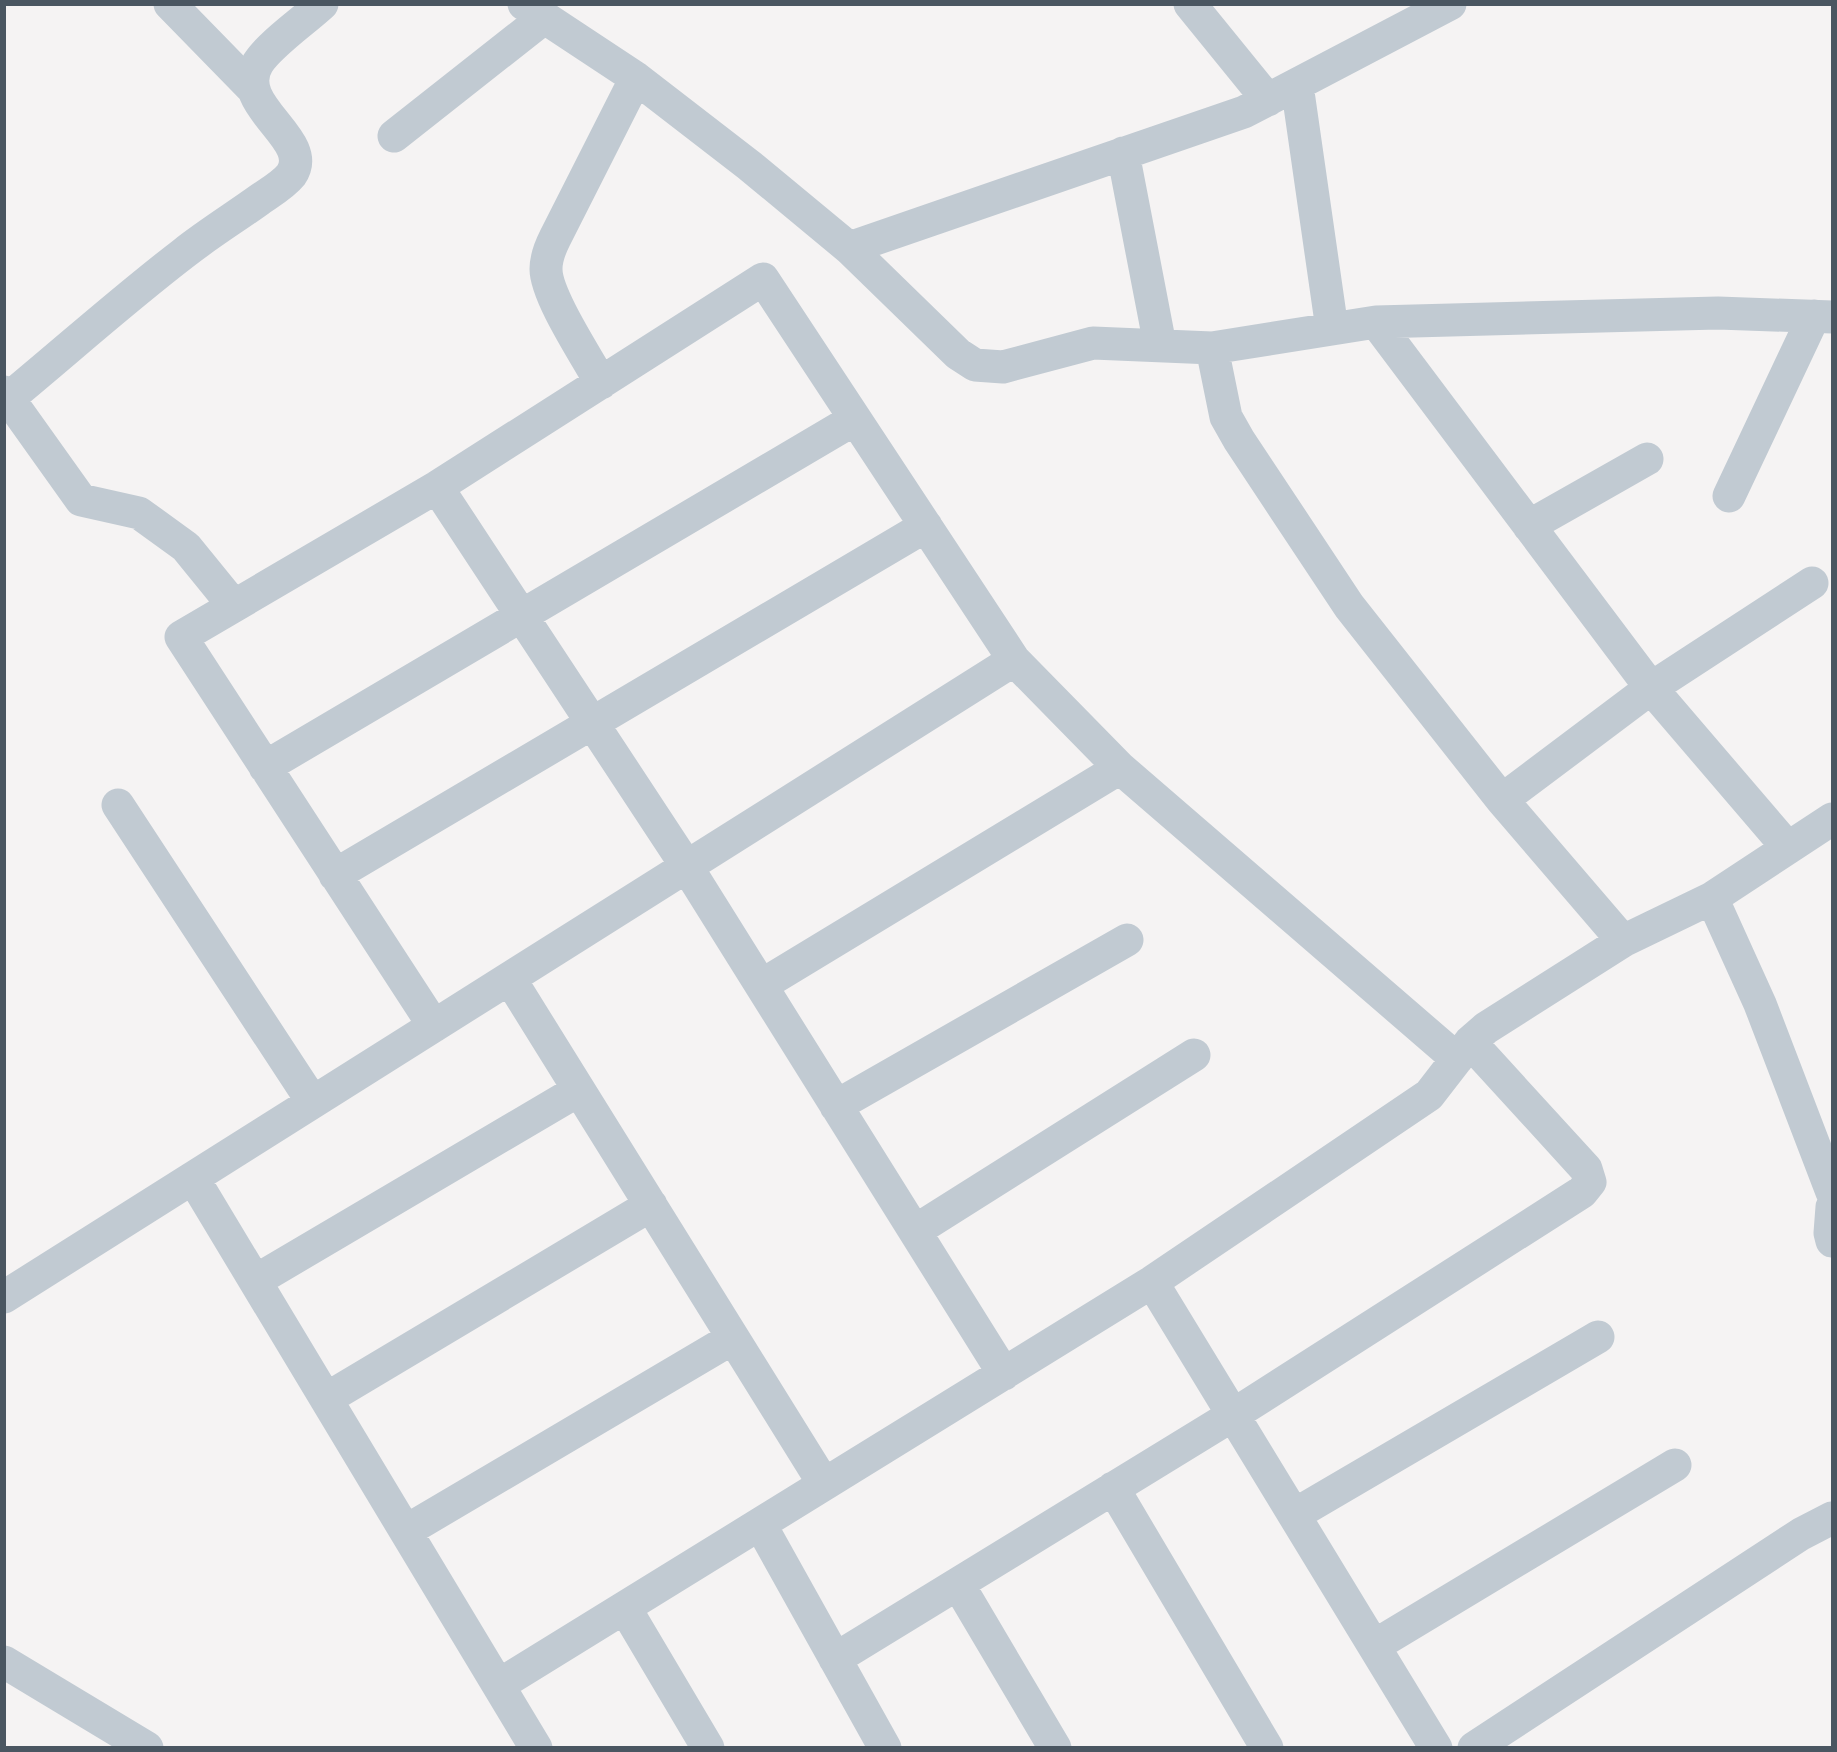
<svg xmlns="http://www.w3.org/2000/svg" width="1837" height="1752" viewBox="0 0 1837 1752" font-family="'DM Sans',sans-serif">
<rect width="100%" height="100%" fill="#f5f3f3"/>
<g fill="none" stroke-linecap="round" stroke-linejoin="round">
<path stroke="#c1cad2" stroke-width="33" d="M170,4L254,90
M524,4L636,78L750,166L849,248L958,354L975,365L1003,367L1093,343L1212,348L1376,322L1718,313L1832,317
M1190,4L1268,100
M1297,85L1332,329
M394,136L545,17
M1123,153L1160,345
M849,248L1244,112L1450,4
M1376,322L1651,688L1788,848
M1212,348L1226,417L1239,440L1349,606L1502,800L1623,941
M601,383C587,357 546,296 546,269C546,258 550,248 555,238L636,78
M4,392L81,500L139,513L186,547L234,606
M9,398C67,350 124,299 184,253C208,234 234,218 259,200C269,193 283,185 291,175C316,139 231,106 258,63C270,44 305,20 322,4
M437,487L687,867L1004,1374
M1729,496L1814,316
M1529,526L1647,459
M265,767L855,419
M1502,800L1651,688L1812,583
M118,805L312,1101
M335,875L926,526
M1712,898L1760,1004L1832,1192
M510,979L824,1484
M762,985L1120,768
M434,1026L181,637L437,487L763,279L1014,660L1120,768L1457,1059
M836,1106L1127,940
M193,1178L536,1748
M1832,1207L1830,1233L1832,1241
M915,1231L1194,1055
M255,1281L579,1090
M1152,1282L1436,1748
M4,1297L1014,660
M326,1399L651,1205
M1113,1488L1267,1748
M1294,1515L1598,1337
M760,1524L885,1748
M406,1531L733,1338
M958,1584L1055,1748
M625,1608L708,1748
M1374,1646L1675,1465
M835,1659L1233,1415L1582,1192L1590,1182L1586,1169L1470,1042
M499,1685L1152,1282L1429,1095L1470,1042L1486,1028L1623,941L1712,898L1832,819
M1474,1748L1801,1534L1832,1518"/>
<path stroke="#c1cad2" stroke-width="33" d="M4,1662L147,1748"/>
</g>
<rect width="1837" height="1752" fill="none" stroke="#4a5661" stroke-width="12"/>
</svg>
